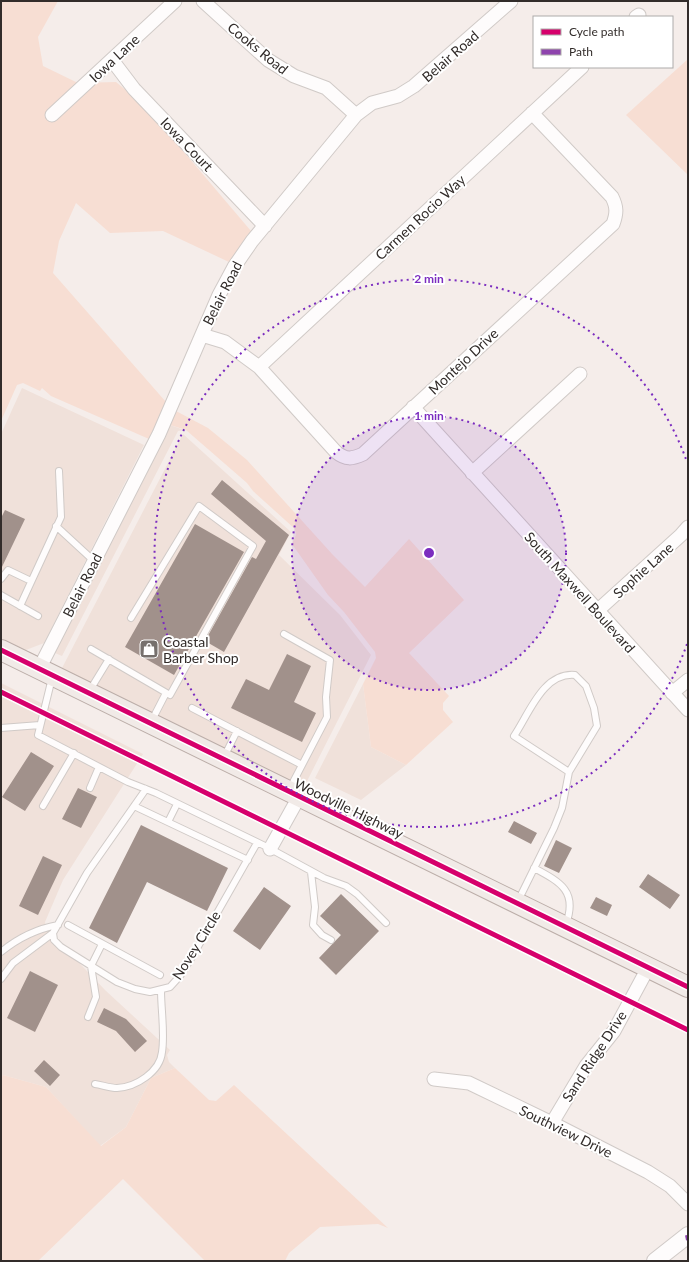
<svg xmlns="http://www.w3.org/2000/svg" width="689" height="1262" viewBox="0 0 689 1262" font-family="Lato,sans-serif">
<rect width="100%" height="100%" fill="#f5edea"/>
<path fill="#f0e1da" d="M22,388L144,445L44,643L26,650L1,639V434Z
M170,425L184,430L178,431L62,656L55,653Z
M183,434L291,532L279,555L340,615L371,655L303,789L61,670Z
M1,683L143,754L63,880L45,922L46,928L105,990L170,1050L167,1055L169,1062L175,1068L151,1078L126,1127L100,1146L46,1087L3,1075L1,1078Z
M363,684L371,747L406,765L361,800L315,778Z"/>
<path fill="#f7ded3" d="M1,1H58L38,37L43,66L78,83L116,82L144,105L251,231L229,262L163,231L110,233L76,203L59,241L53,273L166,402L149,439L51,396L42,388L40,391L23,383L17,385L1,421Z
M688,59V175L626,115Z
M176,411L208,428L247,460L333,555L365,587L409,539L464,600L409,653L449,696L443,703V710L453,722L406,765L371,747L363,684L376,658L375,652L344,612L328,595L292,544L296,535L295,529L253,491L247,483L186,430L170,425Z
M175,1068L209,1100L216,1101L234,1085L388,1228L378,1224L320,1227L289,1253L285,1261H205L123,1179L38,1261H1V1078L3,1075L46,1087L101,1146L126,1127L151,1078Z"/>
<path fill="#a1918b" d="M222,480L289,535L224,652L205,641L252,557L256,559L266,541L211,494Z
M5,510L25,519L1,569V518Z
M195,524L244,552L174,675L125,647Z
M287,654L311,666L294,702L316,713L302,742L231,708L246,679L269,690Z
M31,752L54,766L25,811L2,797Z
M78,788L97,797L81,828L62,819Z
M514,821L537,833L531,844L508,832Z
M141,825L228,868L207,911L147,882L117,943L89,928Z
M556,840L572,848L559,873L544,866Z
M43,856L62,865L38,915L19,906Z
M648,874L680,895L670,909L639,887Z
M264,887L291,906L260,950L233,931Z
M341,894L379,931L336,975L319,958L341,935L320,916Z
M596,897L612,905L607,916L590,908Z
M30,971L58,985L35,1032L7,1018Z
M104,1008L126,1019L147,1041L135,1052L116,1031L97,1022Z
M44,1060L60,1075L50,1086L34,1071Z"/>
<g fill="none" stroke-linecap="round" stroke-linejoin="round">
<g stroke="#d0cac7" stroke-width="8">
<path id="service" d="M56,526L94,561
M1,579L8,570L31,581
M1,595L38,616
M20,606L61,517L59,471
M284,634L330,660L326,697L327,717L289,790
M91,649L170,695L253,546L199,506L131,618
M52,678L38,735L128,782L156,793L267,847L324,878L346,886L357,894L386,923
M90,690L109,659
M192,708L302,765
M151,722L166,693
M1,728L40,725
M224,757L237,731
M90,788L99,767
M146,789L87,873L53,933L54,940L61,947L117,982L135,989L150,992L170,987L180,976L192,957L257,843
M43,806L74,753
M134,806L248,860
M168,822L177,804
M534,868C560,882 578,891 566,924
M311,872L315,907L313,925L322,935L331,940
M518,901L554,828L562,808L569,772L597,726L594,708L586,686L575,675C543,672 529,714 514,736L569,772
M68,925L160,975
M1,952C18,938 36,929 58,925
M1,979L13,963L53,933
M88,1017L96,997L91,966L102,944
M95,1084C102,1085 110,1088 117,1088C136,1087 160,1072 162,1052C165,1033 161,1010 161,990"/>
</g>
<g stroke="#d0cac7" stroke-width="15">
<path id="minor" d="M203,1L268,60L294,76L326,88L356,115
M636,17L639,15
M112,60L134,89L265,226
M52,115L175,1
M202,335L225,342L259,367L336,452C346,460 352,459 363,454L613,224C617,213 617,207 612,197L532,113
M259,367L582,67
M413,407L688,710
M472,473L580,374
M597,611L681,535L688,527
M39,669L159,434L219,295L234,267L252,241L356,115L372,103L398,96L414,86L511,1
M672,693L688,680
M270,849L299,797
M434,1079L469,1083L552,1123L648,1172L670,1186L688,1204
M552,1123L586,1066L614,1031L648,968"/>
</g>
<g stroke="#d0cac7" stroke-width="18">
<path id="tertiary" d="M655,1261L688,1235"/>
</g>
<g stroke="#bcaea9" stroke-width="22">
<path id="primary" d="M1,650L688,987"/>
</g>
<use href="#service" stroke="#fefcfc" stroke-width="6"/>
<use href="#minor" stroke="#fefcfc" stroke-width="13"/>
<use href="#tertiary" stroke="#fefcfc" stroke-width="16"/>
<use href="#primary" stroke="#f1eae7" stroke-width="20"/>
<path stroke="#8e44ad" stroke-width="4" stroke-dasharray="8 4" stroke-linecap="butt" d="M687,1235L688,1240"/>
<g stroke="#fff" stroke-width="8">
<path id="cycleway" d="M1,650L688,987
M1,692L688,1030"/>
</g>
<use href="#cycleway" stroke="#d6006c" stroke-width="5"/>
</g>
<circle cx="429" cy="553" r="137" fill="#7b2cbf" fill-opacity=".12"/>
<g fill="none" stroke="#7b2cbf" stroke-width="2" stroke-dasharray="2 4">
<circle cx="429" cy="553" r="137"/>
<path d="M687 644A274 274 0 1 1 687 462"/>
</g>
<defs>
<g id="shop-square" transform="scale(1)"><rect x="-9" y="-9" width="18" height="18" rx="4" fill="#76706d" stroke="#fff"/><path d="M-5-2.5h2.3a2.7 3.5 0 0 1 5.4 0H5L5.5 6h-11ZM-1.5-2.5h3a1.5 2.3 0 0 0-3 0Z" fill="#fff"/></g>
</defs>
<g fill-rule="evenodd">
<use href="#shop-square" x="149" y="649"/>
</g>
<g text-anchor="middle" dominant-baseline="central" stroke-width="4" stroke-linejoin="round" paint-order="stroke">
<g font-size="14" fill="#322c2a" stroke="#fff">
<text transform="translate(258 48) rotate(39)">Cooks Road</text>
<text transform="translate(450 56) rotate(-41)">Belair Road</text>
<text transform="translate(114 58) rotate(-43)">Iowa Lane</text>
<text transform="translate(187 144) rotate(46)">Iowa Court</text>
<text transform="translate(420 217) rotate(-43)">Carmen Rocio Way</text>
<text transform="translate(222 293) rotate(-63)">Belair Road</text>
<text transform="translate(463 361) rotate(-43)">Montejo Drive</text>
<text transform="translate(643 570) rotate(-42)">Sophie Lane</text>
<text transform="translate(82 585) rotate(-63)">Belair Road</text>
<text transform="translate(580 592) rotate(48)">South Maxwell Boulevard</text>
<text transform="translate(349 808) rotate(26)">Woodville Highway</text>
<text transform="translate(196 945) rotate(-58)">Novey Circle</text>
<text transform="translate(594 1056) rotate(-57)">Sand Ridge Drive</text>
<text transform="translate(566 1131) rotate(26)">Southview Drive</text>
</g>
<g font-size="14" fill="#322c2a" stroke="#fff" text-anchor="start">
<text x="163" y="641">Coastal<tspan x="163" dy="16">Barber Shop</tspan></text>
</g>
</g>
<circle cx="429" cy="553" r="6" fill="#7b2cbf" stroke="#fff" stroke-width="2"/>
<g font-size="12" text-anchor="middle" font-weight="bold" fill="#7b2cbf" stroke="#fff" stroke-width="4" stroke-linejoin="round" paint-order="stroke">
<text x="429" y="283">2 min</text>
<text x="429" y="420">1 min</text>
</g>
<rect width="689" height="1262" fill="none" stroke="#322c2a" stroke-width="4"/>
<rect x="533" y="16" width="140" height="52" fill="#ffffff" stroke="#adabaa"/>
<rect x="541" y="29" width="20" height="6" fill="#d6006c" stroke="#adabaa"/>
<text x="569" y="36" font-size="12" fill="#322c2a">Cycle path</text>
<rect x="541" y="49" width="20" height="6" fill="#8e44ad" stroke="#adabaa"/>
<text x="569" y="56" font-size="12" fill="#322c2a">Path</text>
</svg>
